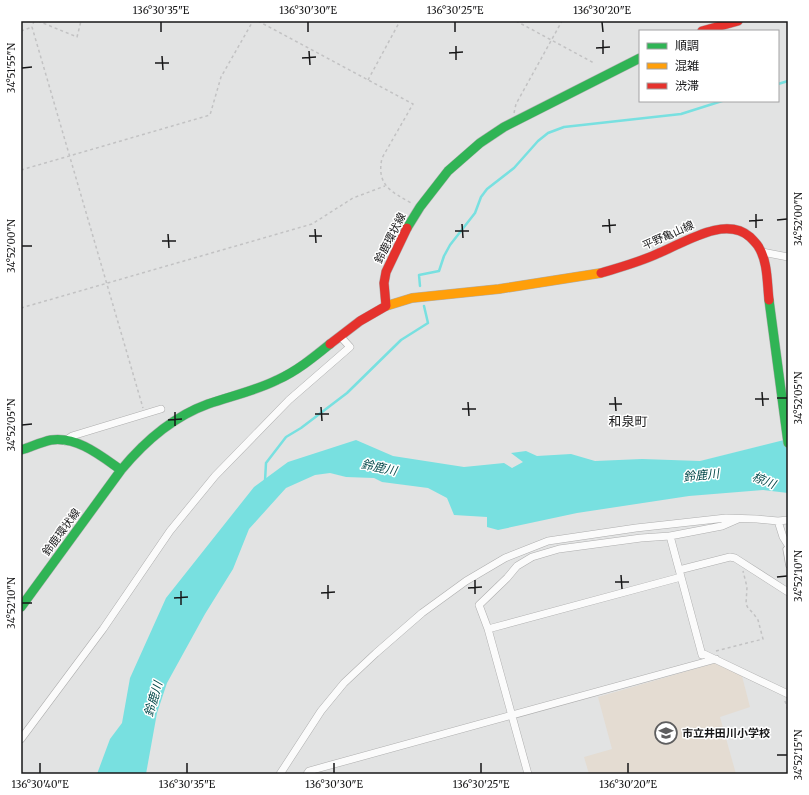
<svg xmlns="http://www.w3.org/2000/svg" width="809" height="795" viewBox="0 0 809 795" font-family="Merriweather,'Noto Sans JP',serif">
<rect width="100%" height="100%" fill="#e2e3e3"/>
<path fill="#e4dcd2" d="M715,663L742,676L750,707L720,717L736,774H589L584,757L612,749L598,697Z"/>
<path fill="#78e0e0" d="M788,439V493L763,490L689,496L577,513L498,530L487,527V517L454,515L447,498L428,488L382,482L374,478L346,477L330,473L315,475L286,488L249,529L233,569L205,614L167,683L157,713L146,774H97L110,739L122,723L130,678L166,598L254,487L288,462L356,440L393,456L464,467L504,463L512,468L523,462L511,453L526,451L537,456L571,454L595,461L642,459L700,461Z"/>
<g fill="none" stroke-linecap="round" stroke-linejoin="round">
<path stroke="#78e0e0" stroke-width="2.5" d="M778,84L788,81
M420,286L419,275L439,271L444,256L450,245L475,213L481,197L487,189L514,168L538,141L548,133L564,127L681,114L722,101
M265,481L266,463L286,437L301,428L347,393L401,340L428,323L424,306"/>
<g stroke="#aeaeae" stroke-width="5">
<path id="lane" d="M788,546L785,549L788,566"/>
</g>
<g stroke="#aeaeae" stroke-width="8">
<path id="street" d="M762,252L788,257
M65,441L72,436L161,409
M778,521L783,537L788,545
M670,536L702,655L704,654L788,694
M679,570L730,557L735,558L788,592
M488,629L681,577
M21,739L103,629L170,531L215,476L289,400L350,347L340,336
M280,774L321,711L344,683L376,653L422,613L466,581L505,558L548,541L636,528L726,518L757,519L778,521L788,520
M307,774L309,771L716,659
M528,774L488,629L479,605L507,578L517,566L532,557L559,549L641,538L670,536L722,526L738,519"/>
</g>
<g stroke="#aeaeae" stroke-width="10">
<path id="fast" d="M407,228L420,207L448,171L480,143L504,127L640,58
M769,300L788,443
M21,450C31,447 41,442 51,440C77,436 101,456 121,470
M21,607L121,470C145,441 172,417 208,404C231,396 255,391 277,380C297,371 314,357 330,344"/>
</g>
<g stroke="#aeaeae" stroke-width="10">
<path id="slow" d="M386,306L412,298L499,289L601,273"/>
</g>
<g stroke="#aeaeae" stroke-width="10">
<path id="jam" d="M702,31L738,21
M601,273C621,267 640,262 659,253C684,243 725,215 750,237C753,240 756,243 758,246C768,261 767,283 769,300
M330,344L360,321L386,306L384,283L386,272L407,228"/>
</g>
<path stroke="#c2c2c3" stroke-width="1.5" stroke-dasharray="3 3" stroke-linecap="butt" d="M34,21L32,27L143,408
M38,21L77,37L81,21
M258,21L413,104L382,158C376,186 392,192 413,204
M516,21L594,63
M21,31L32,27
M368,80L400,21
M514,113L516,104L562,21
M21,170L210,115L221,77L253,21
M21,308L312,224L353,198L385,186
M716,651L763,639L758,620L753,613L748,608L746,604L747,587L743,571
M785,701L788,710"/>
<use href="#lane" stroke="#fbfbfb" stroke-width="3.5"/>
<use href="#street" stroke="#fbfbfb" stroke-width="7"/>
<use href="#fast" stroke="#30b455" stroke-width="9"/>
<use href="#slow" stroke="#ff9f0a" stroke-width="9"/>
<use href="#jam" stroke="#e5322d" stroke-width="9"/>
</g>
<path fill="none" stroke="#171718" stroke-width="1.5" d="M161,22V32M308,22V32M455,22V32M602,22L603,32M603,40V54M456,46V60M596,48L610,47M309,51L310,65M449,53L463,52M162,56L163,70M302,58L316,57M155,63H169M22,68L32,67M756,214V228M609,219L610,233M777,220L787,219M749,221L763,220M462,224L463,238M602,226L616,225M315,229L316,243M455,231H469M168,234L169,248M309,236H322M162,241H176M22,246H32M762,392L763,406M615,397L616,411M777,398H787M755,399H769M468,402L469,416M609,404H622M321,407L322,421M462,409H476M175,412V426M315,414H329M168,420L182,419M22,425L32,424M621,575L622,589M777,577L787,576M475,580V594M615,582H629M328,585V599M468,588L482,587M181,591V605M321,593L335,592M174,598L188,597M22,603H32M777,755H787M40,763V773M187,763V773M334,763V773M481,763V773M628,763V773"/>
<defs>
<g id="school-ring" transform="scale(1.15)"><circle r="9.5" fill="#fff" stroke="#5e5e5f" stroke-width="1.5"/><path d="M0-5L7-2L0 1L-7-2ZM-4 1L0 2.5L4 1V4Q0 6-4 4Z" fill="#5e5e5f"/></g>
</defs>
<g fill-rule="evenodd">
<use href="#school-ring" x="666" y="733"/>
</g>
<g text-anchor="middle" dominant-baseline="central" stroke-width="3" stroke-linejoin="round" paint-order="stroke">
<g font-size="11" fill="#171718" stroke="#fff">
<text transform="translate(668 235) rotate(-24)">平野亀山線</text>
<text transform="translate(390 238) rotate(-63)">鈴鹿環状線</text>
<text transform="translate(61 532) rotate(-54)">鈴鹿環状線</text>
</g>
<g font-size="11" font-weight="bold" fill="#171718" stroke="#fff" text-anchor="start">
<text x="682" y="733">市立井田川小学校</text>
</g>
<g font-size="12" font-style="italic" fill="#064a4b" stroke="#fff">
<text transform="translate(379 467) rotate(12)">鈴鹿川</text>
<text transform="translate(701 475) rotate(-6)">鈴鹿川</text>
<text transform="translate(764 480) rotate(22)">椋川</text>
<text transform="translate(153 699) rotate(-74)">鈴鹿川</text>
</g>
<g font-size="13" fill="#171718" stroke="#fff">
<text x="628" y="421">和泉町</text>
</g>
</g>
<rect width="809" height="795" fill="none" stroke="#ffffff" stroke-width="44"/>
<rect x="639" y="30" width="140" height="72" fill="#ffffff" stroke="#a2a2a3"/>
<rect x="647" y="43" width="20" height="6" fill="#30b455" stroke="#a2a2a3"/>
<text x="675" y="50" font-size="12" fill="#171718">順調</text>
<rect x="647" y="63" width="20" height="6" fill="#ff9f0a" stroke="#a2a2a3"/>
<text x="675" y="70" font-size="12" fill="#171718">混雑</text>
<rect x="647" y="83" width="20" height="6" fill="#e5322d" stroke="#a2a2a3"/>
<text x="675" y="90" font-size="12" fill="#171718">渋滞</text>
<rect x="22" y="22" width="765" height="751" fill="none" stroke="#171718" stroke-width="1.5"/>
<g font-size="10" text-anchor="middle" fill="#171718">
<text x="161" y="14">136°30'35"E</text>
<text x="308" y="14">136°30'30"E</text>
<text x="455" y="14">136°30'25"E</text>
<text x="602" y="14">136°30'20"E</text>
<text transform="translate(11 68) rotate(-90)" y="4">34°51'55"N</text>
<text transform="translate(798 219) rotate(-90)" y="4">34°52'00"N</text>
<text transform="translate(11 246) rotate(-90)" y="4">34°52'00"N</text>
<text transform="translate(798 398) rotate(-90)" y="4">34°52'05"N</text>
<text transform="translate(11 425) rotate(-90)" y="4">34°52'05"N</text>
<text transform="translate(798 576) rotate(-90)" y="4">34°52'10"N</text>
<text transform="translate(11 603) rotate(-90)" y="4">34°52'10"N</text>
<text transform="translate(798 755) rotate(-90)" y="4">34°52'15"N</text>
<text x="40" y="788">136°30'40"E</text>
<text x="187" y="788">136°30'35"E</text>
<text x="334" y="788">136°30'30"E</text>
<text x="481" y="788">136°30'25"E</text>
<text x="628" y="788">136°30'20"E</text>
</g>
</svg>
